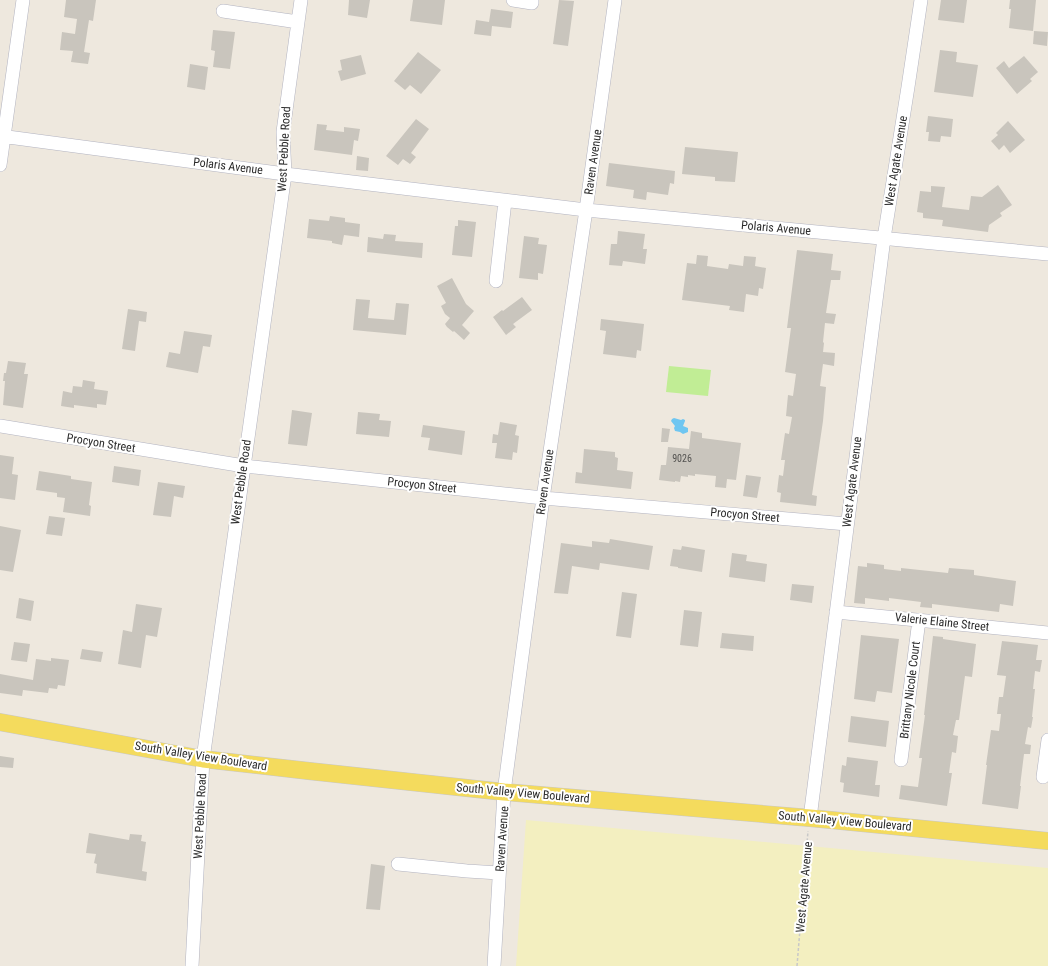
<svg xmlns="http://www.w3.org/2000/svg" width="1048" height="966" viewBox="0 0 1048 966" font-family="'Roboto Condensed',sans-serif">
<rect width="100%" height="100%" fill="#eee8de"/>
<path fill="#f3efc0" d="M526,820L1048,868V966H516Z"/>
<path fill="#c1ed95" d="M669,366L711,370L708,396L666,392Z"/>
<path fill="#6fc6f1" d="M674,418L681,420L683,419L685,420V421L683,426L688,428V432L683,434L680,432L675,431L674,428L675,426L671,421L672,419Z"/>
<path fill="#c9c5bd" d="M66,0H96L93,21L89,20L84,52L90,53L88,64L71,62L73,51L60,50L62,32L75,34L77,19L64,17Z
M349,0H370L367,18L348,15Z
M413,0H445L442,25L410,21Z
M559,0L574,1L568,46L553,44Z
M941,0H967L964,23L938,20Z
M1010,0H1036L1033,31L1009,28L1011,9H1009Z
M491,9L513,12L511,28L492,26L491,36L474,34L476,20L489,22Z
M213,30L235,32L230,69L213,67L215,51L211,50Z
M1034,31L1048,32L1047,46L1033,44Z
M940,50L957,52L956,62L978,65L973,97L934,92Z
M418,52L441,70L421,94L410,85L405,90L394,81Z
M361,55L366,74L341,81L338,71L342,70L340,60Z
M1024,56L1038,72L1030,79L1032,81L1017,94L996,68L1004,61L1009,68Z
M190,64L208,67L205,90L187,87Z
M928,116L953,119L951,137L941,136L940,142L928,141L929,132H926Z
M416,119L429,129L411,153L416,157L410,164L403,159L398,165L386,156Z
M1008,121L1025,140L1010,153L1004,145L999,150L991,141L998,135L996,133Z
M317,124L327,125L326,130L344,132V127L360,129L358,141L354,140L352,155L314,150Z
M685,147L738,152L735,182L715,181V177L682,174Z
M357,156L369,158L368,171L356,170Z
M609,163L675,171L674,184L670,183L668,195L647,192L646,200L633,198L634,190L606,186Z
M998,185L1012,205L1000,213L1002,216L989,225L988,232L942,226L943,220L923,218V213L917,212L920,191L931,192V186L945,187L942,207L969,210L971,196L982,197Z
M330,216L345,218V222L360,224L359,237L344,235L342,245L332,243V241L307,238L309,219L329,221Z
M458,220L476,222L472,257L452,255L455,226H458Z
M618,231L645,234L643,249H647L645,264L623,261L622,266L609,265L611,244H617Z
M384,234L396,235L395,241L423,243L422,258L367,252L368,237L383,239Z
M524,236L539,238L538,244L547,245L543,274L538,273V280L519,278Z
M797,250L833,254L831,270L841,271L840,280H831L826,313L836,314L834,324L825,323L823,342L824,343L823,352L835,353L834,366L823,364L820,386L826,387L823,421L812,495L817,496L816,506L780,502L781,493L777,492L779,475L783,476L785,460H781L785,433L789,434L792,417L786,416L788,395L793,396L796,374L785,372L791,328H787Z
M697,255L708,256L707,266L728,269L729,264L743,266L744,256L756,257L755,266L766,268L763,289L759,288L758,296L746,294L744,312L729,310L730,306L682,300L687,263L696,264Z
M452,278L466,304L474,311L462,325L470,333L464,340L454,331L453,332L447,327L445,324L450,318L445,314L441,306L446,303L437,286Z
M522,297L532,310L513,324L516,327L506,335L493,317L502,310L503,311Z
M356,299L370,300L368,318L394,320L396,303L409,304L406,335L353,330Z
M128,309L147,312L146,322L139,321L135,351L122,349Z
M601,319L644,324L641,351L637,350L636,358L603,354L606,331L600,330Z
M184,331L212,335L210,347L203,346L198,373L166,367L169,352L180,354Z
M8,361L26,363L24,374H28L23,408L3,405L5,381H3L4,373H6Z
M83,380L95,382L94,389L108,391L106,405L97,404V408L74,405V408L61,406L63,391L72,393L73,386L82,387Z
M292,410L312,413L307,446L288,444Z
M358,412L380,414L379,420L391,421L389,437L356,434Z
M500,422L517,425L515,435L519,436L517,453L513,452L512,460L495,458L497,443H492L493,434L498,435Z
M423,425L465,431L462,455L428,450L430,438L421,437Z
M662,428L670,429L668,442H661Z
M691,431L702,433V438L741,443L736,480L727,479L726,488L715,487L716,476L695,474V476L688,475V477L681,476L680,482L675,481V482L659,480L661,465H666L668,447L689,449Z
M584,449L615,452V457L618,458L617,470L633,472L631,489L575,483L576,472L582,473Z
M0,455L14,457L12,474L18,475L15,500L0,498Z
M114,466L141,470L139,486L112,482Z
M39,471L71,476V479L92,482L89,505L91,506L90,516L63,512L65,498L57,497V493L36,490Z
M746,475L761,477L757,498L743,496Z
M158,482L185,486L183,498L174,496L171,517L153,515Z
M49,516L65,518L62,536L46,534Z
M0,526L21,530L13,572L0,570Z
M610,539L653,546L649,570L600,563L599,570L572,566L568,594L554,593L561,543L592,547V541L609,543Z
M682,546L705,550L702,572L678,568V567L670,566L673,549L681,550Z
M732,553L747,555L746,561L767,564L765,582L729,577Z
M867,563L884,565V569L901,571V568L948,573L949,568L974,570V575L1016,581L1013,606L1000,604L999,612L932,604V608L920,607L921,602L889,598V601L865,598V604L854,603L858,566L867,567Z
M792,584L814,586L812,603L790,600Z
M622,592L637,594L631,638L616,636Z
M19,598L34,601L31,621L16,618Z
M136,604L162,608L157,637L146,635L141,668L118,664L123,630L132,632Z
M684,610L702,612L698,647L680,645Z
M722,633L754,636L753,651L720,648Z
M861,635L899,639L892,693L877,691L875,702L854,699Z
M933,636L943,637V639L976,644L972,677L965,676L959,720H956L953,735L958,736L956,753L952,752L949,773H952L947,806L899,799L901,785L918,787L922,758H919L925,715H924Z
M1002,641L1038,645L1036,660H1042L1040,672L1035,671L1033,689H1035L1032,717H1033L1031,728L1028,727L1025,744L1031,745L1030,754H1024L1020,786H1021L1018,809L982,804L987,765H986L991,730L999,731L1001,714H997L999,697H1003L1006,676L997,675Z
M14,642L30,644L27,662L11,660Z
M82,649L103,652L101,662L80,659Z
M51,658L69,660L65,686L58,685L57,689L49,688L48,693L23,690L22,696L0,693V674L33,680L36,659L51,661Z
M851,716L889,721L886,747L848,742Z
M0,756L14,758L13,768L0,767Z
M847,757L878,761L875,785H880L879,797L843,792L844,783L840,782L842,765L846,766Z
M89,833L129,840L130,834L142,835L141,841L146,842L142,871L147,872L146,881L96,873L97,864L94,863L96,854L86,853Z
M371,864L385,866L380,910L366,909Z"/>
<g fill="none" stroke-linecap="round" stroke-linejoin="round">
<g stroke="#b2b3c0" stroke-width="14">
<path id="minor" d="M513,0L532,3V0
M223,11L298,22
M0,136L285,174L586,210L1048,254
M0,165L23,0
M496,281L505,201
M0,426L244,466L543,498L847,524
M836,612L1048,633
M901,760L919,620
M1043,777L1048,740
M810,818L884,238L908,87L921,0
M398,864L467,871L499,873
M192,966L203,759L285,174L283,132L301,0
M494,966L504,792L543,498L586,210L615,0"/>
</g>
<g stroke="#c8c8c8" stroke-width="18">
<path id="major" d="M0,722L203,759L309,771L504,792L810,818L1048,841"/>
</g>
<path stroke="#c8c8c8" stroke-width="1.5" stroke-dasharray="3 2" stroke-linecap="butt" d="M797,966L808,831"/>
<use href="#minor" stroke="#fff" stroke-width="13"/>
<use href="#major" stroke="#f4db5d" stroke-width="17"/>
</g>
<g text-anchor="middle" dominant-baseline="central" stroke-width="4" stroke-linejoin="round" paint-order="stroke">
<g font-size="10" fill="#535250">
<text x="682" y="458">9026</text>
</g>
<g font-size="12" fill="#2c2c2c" stroke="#fff">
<text transform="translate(284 149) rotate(-87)">West Pebble Road</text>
<text transform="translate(896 161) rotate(-81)">West Agate Avenue</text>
<text transform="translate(593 162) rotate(-82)">Raven Avenue</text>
<text transform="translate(228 166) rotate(7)">Polaris Avenue</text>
<text transform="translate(776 228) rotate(5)">Polaris Avenue</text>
<text transform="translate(101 443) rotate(9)">Procyon Street</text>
<text transform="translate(241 482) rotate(-82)">West Pebble Road</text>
<text transform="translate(545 482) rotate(-82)">Raven Avenue</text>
<text transform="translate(852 482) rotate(-83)">West Agate Avenue</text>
<text transform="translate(422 485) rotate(6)">Procyon Street</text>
<text transform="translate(745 515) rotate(5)">Procyon Street</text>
<text transform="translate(942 622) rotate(6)">Valerie Elaine Street</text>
<text transform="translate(910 690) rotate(-83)">Brittany Nicole Court</text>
<text transform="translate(201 756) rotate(9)">South Valley View Boulevard</text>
<text transform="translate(523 793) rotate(5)">South Valley View Boulevard</text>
<text transform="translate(200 816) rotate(-87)">West Pebble Road</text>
<text transform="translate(845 821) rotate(5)">South Valley View Boulevard</text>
<text transform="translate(502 839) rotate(-86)">Raven Avenue</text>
<text transform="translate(804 887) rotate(-85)">West Agate Avenue</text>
</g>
</g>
</svg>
